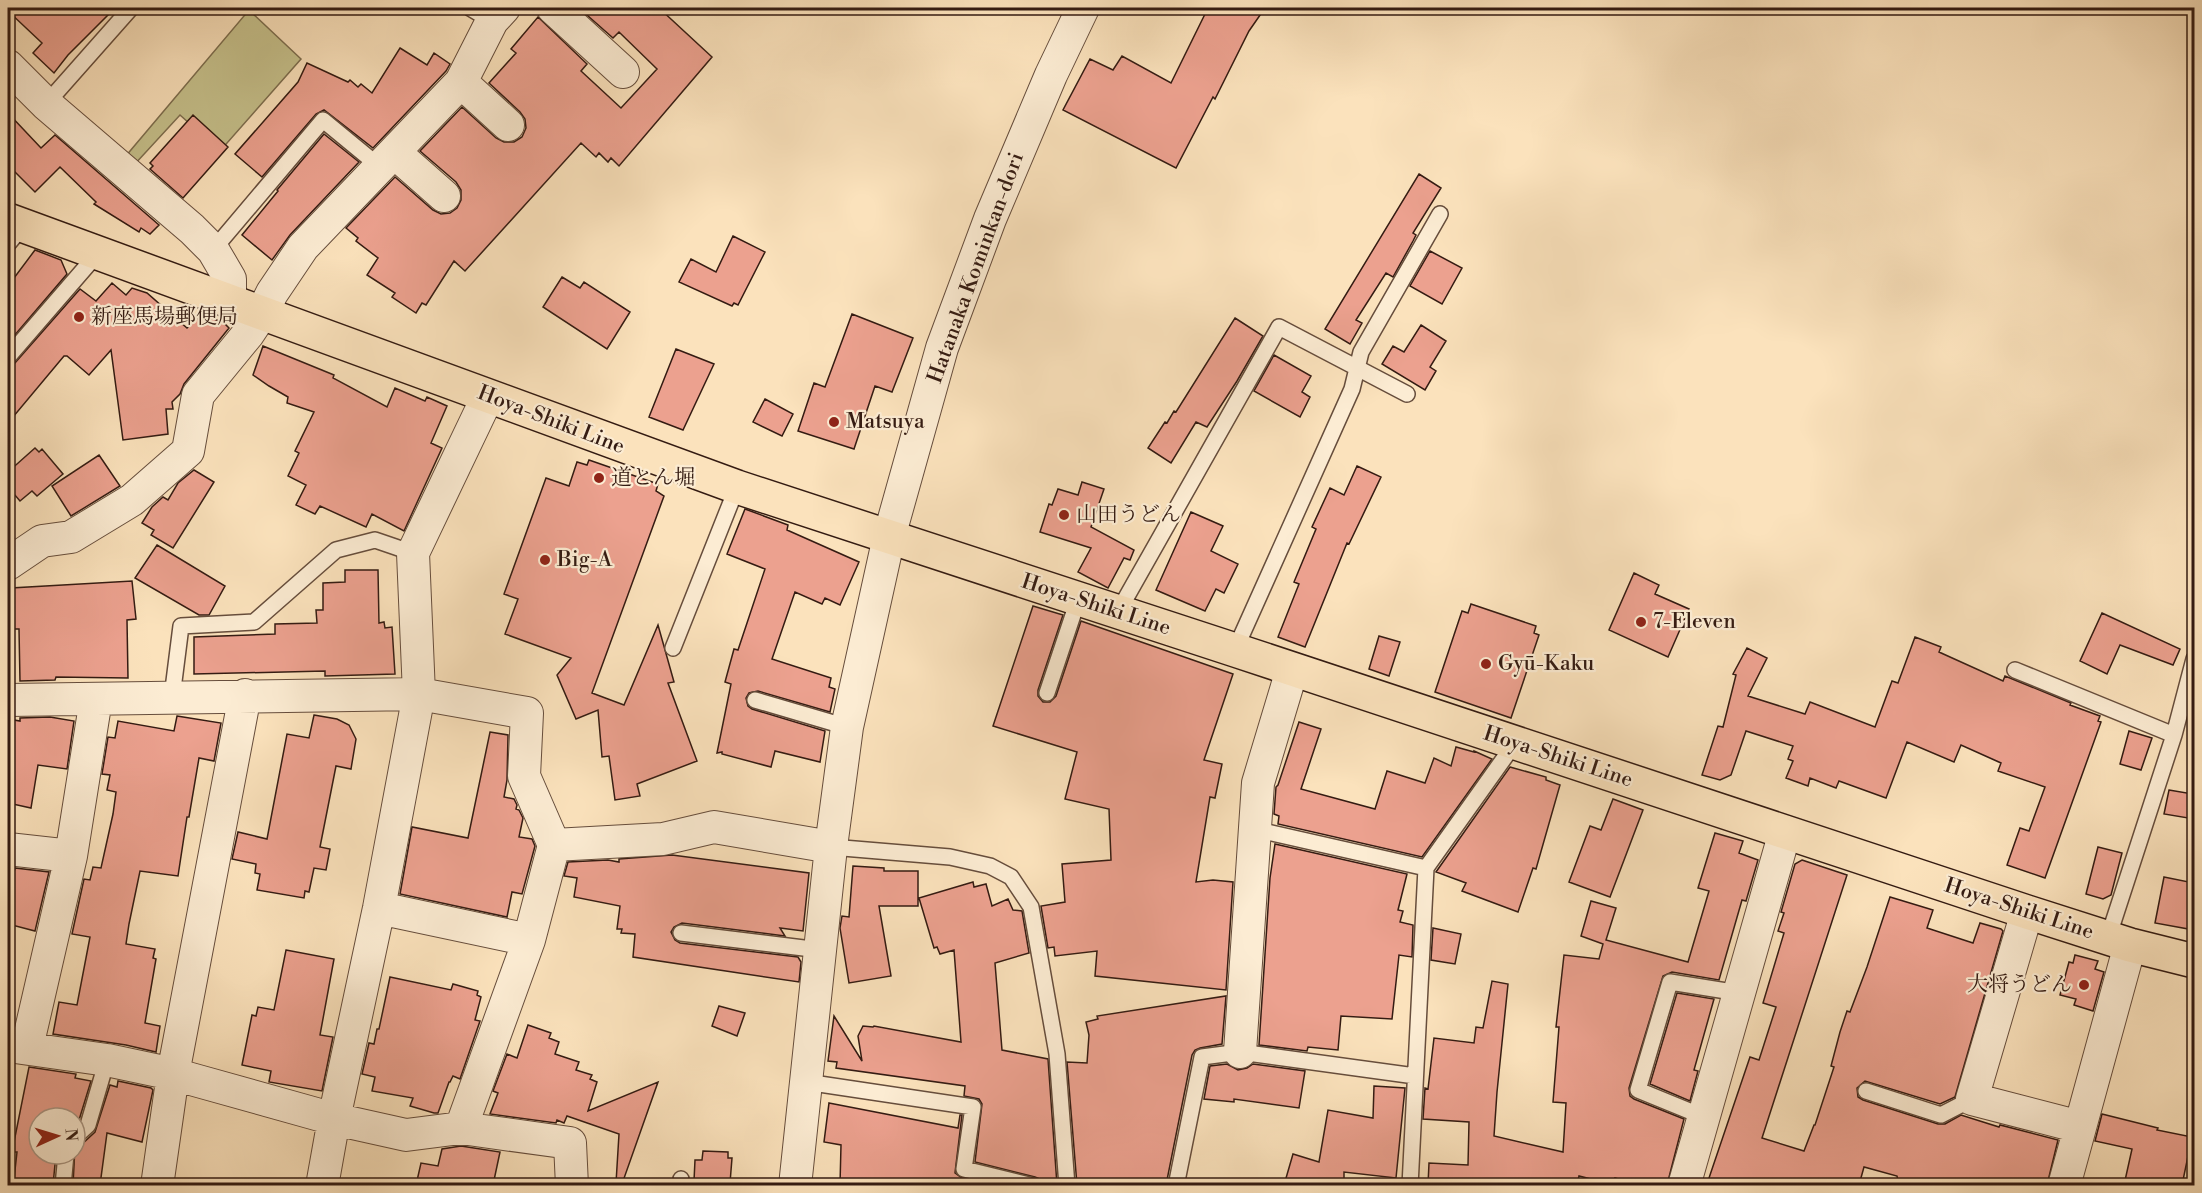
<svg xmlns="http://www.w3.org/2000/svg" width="2202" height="1193" viewBox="0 0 2202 1193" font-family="'Libre Bodoni','Noto Serif JP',serif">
<rect width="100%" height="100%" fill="#fbe2bc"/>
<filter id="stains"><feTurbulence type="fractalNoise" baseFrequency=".00333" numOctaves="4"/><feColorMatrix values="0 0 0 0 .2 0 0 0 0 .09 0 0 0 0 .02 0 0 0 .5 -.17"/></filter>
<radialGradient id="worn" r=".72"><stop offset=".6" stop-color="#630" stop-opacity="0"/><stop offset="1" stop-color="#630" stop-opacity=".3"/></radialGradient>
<path fill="#c6c18c" stroke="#7d6e4f" stroke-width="1.5" d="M249,10L301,59L220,151L180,115L134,165L125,157Z"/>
<path fill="#eca18f" stroke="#341b12" stroke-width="1.5" d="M8,8H115L68,55L54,73L33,53L42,43L8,11Z
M579,8H659L712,57L619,166L611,158L608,162L599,153L596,157L581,143L465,271L454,261L426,305L422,303L416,313L392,297L395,293L367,275L378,258L356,241L358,238L346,228L395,177L433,210L441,214L450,213L457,208L461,200V190L456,182L420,151L462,107L496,138L504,142H514L522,137L526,128L525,119L520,112L489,83L516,53L511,49L538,17L587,64L581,71L621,108L657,69L619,32L613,38Z
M1208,8H1265L1249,31L1215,99L1213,97L1176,168L1063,110L1090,59L1113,70L1122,56L1171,83Z
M400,48L427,65L434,53L450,64L446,71L373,148L324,110L316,114L262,177L235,154L298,82L307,63L348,82L350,80L358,87L361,84L372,93Z
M8,113L41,148L55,135L159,225L150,234L141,228L139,232L94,204L96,202L60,167L35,192L8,165Z
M193,115L228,147L183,198L150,169L153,166L150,163Z
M324,134L359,162L290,235L272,260L242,235L278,191L277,190Z
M1419,174L1441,188L1413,233L1416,235L1413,241L1393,277L1386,273L1356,320L1362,323L1350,344L1325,329Z
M733,236L765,252L738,305L734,303L732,306L679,282L691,259L716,272Z
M35,250L61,260L67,274L8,343V286Z
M1430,251L1462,268L1442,304L1410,286Z
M562,277L580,288L584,282L630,312L607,349L543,307Z
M112,283L126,295L132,288L147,293L187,328L201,315L223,322L229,328L184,384L180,394L172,402L173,409H166L168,434L123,440L111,350L89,375L67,356H64L8,423V367L15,363L80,289L96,301Z
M852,314L913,338L892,392L875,386L854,449L798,431L814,383L825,387Z
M1235,318L1263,336L1237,381L1207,427L1196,422L1171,463L1148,448L1165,422L1167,423L1174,411L1176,412Z
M1421,325L1446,341L1430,367L1436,371L1425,390L1382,364L1393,346L1404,352Z
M263,346L334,375L333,378L387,407L395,388L425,401L427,397L447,406L431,443L442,448L404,531L372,514L366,527L320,506L315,514L296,505L306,485L288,476L299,453L295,451L314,412L287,403L288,397L269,386L253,375Z
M676,349L714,364L683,430L649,417Z
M1274,355L1311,376L1302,392L1310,397L1300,417L1254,391Z
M765,399L793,414L782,436L753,422Z
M35,448L39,452L42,449L63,474L37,496L32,491L20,501L8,487V472Z
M99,455L120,486L71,516L52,486Z
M589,460L658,484L656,491L664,496L592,693L624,705L658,625L674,682L668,683L697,761L637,784L640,796L615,800L609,756L602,757L598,710L576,719L557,675L571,658L505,634L518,599L504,594L546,478L569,486L577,462L587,465Z
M1357,466L1381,477L1349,544L1347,543L1305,647L1278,637L1299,584L1294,582L1316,529L1312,527L1330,488L1344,495Z
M194,470L214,482L173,548L151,535L154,530L142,523L152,507L163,497L168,500L178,483Z
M1082,482L1104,489L1091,527L1134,550L1130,560L1124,558L1108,588L1078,572L1091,548L1040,532L1049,504L1052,505L1058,489L1078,495Z
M745,509L788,525L787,530L859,562L840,605L825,598L822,604L795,592L772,659L831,678L829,687L835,689L830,712L758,691L749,693L746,698L748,706L752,709L825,731L820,762L775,751L771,767L722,754V752L717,753L731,684L725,682L734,649L738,650L765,569L727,554Z
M1191,512L1223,526L1211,551L1238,564L1224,593L1216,589L1205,611L1156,590Z
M157,545L225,586L209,615H199L135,578Z
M345,570H378L379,623L384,622L385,628L392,627L395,674L325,676V671L194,674V637L275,634V624L317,623L316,610H323V583L345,582Z
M1634,573L1659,585L1655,594L1689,609L1668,657L1609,630Z
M132,581L136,619L127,620L128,678L56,677L55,680L20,681L19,629H14L11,588Z
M1471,604L1536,626L1534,633L1539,635L1511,718L1435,692L1462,611L1468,613Z
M1033,606L1063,615L1038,690V696L1043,702H1050L1056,696L1081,621L1233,674L1204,760L1222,764L1215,798L1210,797L1196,882L1213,880L1233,882L1226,990L1095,976L1097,951L1055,956L1054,947L1048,948L1041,906L1065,902L1062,864L1111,860L1109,809L1065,799L1077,752L993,726Z
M2102,613L2180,649L2173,665L2120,645L2107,674L2080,661Z
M1379,636L1400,642L1389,676L1369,669Z
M1915,637L1941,647L1939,652L2003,681L2005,676L2071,703L2070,705L2100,716L2098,721L2101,722L2045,878L2007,865L2020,828L2029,831L2045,787L1998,771L2001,763L1961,745L1954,762L1907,742L1886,798L1839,781L1836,788L1810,778L1808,786L1786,778L1793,761L1788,759L1793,746L1746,731L1731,775L1720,780L1702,775L1718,726L1723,727L1736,675L1733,674L1747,648L1767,658L1748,696L1805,714L1810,702L1875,727L1892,681L1898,683Z
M314,715L337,719L349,725L356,739L351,769L336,766L320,847L330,849L326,870L314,868L309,892L305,891L304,898L257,890L260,874L255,873L256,864L232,859L238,832L267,839L287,734L309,738Z
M177,716L221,723L214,761L199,758L189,817H187L178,876L140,871L129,924L126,944L155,949L153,958L156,959L145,1023L160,1026L156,1052L126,1045L53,1034L59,1002L77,1005L90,937L72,934L84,879L90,880L93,867L101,868L113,814L116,792L107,790L110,775L102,774L108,737L115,738L118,721L174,731Z
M50,717L74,721L67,769L38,765L31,808L8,803V719L20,721V718Z
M1299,722L1321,729L1301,789L1375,809L1387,771L1425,783L1434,758L1451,766L1456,747L1474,752V751L1492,759L1422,857L1278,824L1279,816L1274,814L1276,787L1278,785Z
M2129,731L2152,738L2141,770L2120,764Z
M490,732L508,735L507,780L504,797L514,799L517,805L516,809L519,810L523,818L519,837L532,839L535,846L522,894L512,892L507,917L400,894L412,827L468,838Z
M1510,767L1546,777V780L1560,785L1536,869L1533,868L1518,912L1462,891L1466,883L1436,872Z
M2169,790L2193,794L2188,818L2164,814Z
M1613,799L1643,810L1610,897L1569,882L1590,826L1601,830Z
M1715,833L1743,841L1739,853L1758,860L1746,901L1742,900L1719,980L1672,972L1663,976L1629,1088L1630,1096L1634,1099L1684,1119L1667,1185H1640L1615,1178L1614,1185L1579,1176L1577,1185H1428L1429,1163L1468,1165L1469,1122L1423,1119L1425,1088L1428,1089L1434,1038L1474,1043L1476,1027L1483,1028L1492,981L1508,984L1497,1092L1494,1136L1563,1152L1566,1103L1553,1102L1559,1027H1556L1564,955L1599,959L1603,944L1581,936L1591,901L1616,908L1606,940L1688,962L1709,891L1698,888Z
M1275,844L1407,874L1398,910L1403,911L1400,922L1413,925L1412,957L1399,955L1392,1019L1341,1016L1338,1050L1308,1047L1307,1051L1259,1045L1270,878Z
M2098,847L2122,853L2111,895L2103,899L2086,894Z
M672,855L809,873L803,931L780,928L785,936L682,923L674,927L671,932L675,940L680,943L798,957L801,962L799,982L633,957L635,934L621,933L622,929H617L620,906L574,897L577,878L564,876L568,862L608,860L619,862V859Z
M1802,860L1847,875L1762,1138L1804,1151L1814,1125H1815L1834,1067L1831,1066L1840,1032L1847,1011L1850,1012L1867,967L1890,897L1933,910L1927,928L1973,943L1980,923L2001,929L2003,931L1955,1097L1940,1104L1865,1081L1857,1088L1858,1097L1863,1100L1938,1124H1945L1961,1115L1999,1127L2000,1125L2058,1140L2047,1185H1899L1897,1176L1864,1167L1859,1185H1728L1709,1178L1750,1057L1759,1060L1776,1007L1763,1003L1784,933L1778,931L1784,913L1781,912L1795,864Z
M853,866L884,868V871H918V906H879L891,976L849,983L840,928L842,916L849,917Z
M15,868L49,872L35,931L8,924V896Z
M2164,877L2194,883V930L2155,923Z
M973,882L974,887L986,884L992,906L1008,899L1013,910L1022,911L1029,953L995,963L1002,1050L1048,1059L1057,1185H1042L1040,1179L1035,1177L975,1162L982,1104L979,1099L964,1096L965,1086L836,1068L837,1062L828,1061L834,1016L862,1061L858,1036L863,1026L873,1027L874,1026L961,1042L954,950L940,954L937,947L934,948L919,898Z
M1433,928L1461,934L1455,964L1431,960Z
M286,950L334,959L320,1035L333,1037L322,1091L269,1082L271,1071L242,1065L252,1015L256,1016L258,1007L274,1010Z
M2075,955L2098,961L2095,969L2104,972L2093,1011L2074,1005L2076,999L2060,995L2069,962L2073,963Z
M390,977L451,990L453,984L478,991L477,995L481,997L475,1020L480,1021L460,1079L453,1076L450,1082H449L438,1113H434L410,1106L413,1098L372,1091L375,1077L362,1074L369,1043L374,1044L377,1029H379Z
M1677,993L1714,999L1694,1070L1698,1071L1690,1101L1650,1084Z
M1226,996L1222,1044L1200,1048L1195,1050L1192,1055L1166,1185H1077L1067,1062L1087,1063L1089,1035L1086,1022L1098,1019L1097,1016Z
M719,1006L745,1013L737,1036L712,1026Z
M528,1025L551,1033L549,1038L559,1042L555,1054L579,1062L576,1070L592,1075L590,1079L597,1082L588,1111L658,1082L622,1184L616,1183L619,1134L567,1116L564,1123L557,1120L556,1123L490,1114L498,1093L493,1091L507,1054L517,1058Z
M1227,1064L1238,1070L1247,1068L1253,1064L1305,1071L1299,1108L1234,1099V1102L1204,1099L1210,1066Z
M29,1067L76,1074L75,1078L91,1081L79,1120L75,1124V1118H39V1154H56L53,1185H15L16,1179H14L17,1152H12Z
M118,1081L151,1088L153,1090L142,1142L107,1133L100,1185H73L75,1146L82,1144L95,1132L110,1085L117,1087Z
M1374,1086L1405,1088L1396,1178L1344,1172V1185H1284L1293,1154L1319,1162L1328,1110L1373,1118Z
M829,1103L958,1128L960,1115H962L955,1173L962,1178L990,1185H840L841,1145L824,1142Z
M2102,1114L2158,1128L2157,1130L2192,1137L2182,1185H2124L2132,1149L2095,1141Z
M461,1146L500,1152L493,1185H416L421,1163L438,1166L442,1149Z
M703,1151L728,1152V1158H732L730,1183L694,1181L695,1160H702Z"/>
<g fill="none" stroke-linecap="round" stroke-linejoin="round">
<g stroke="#664d3c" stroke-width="18">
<path id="service" d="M470,8L492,21
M46,104L131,8
M8,244L23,226
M213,250L323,120L380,167
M8,357L98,253
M1118,612L1279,327L1407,394
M673,648L737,487
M1235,650L1352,389L1361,352L1440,214
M2015,670L2174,735
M1047,693L1078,600
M172,697L181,626L254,622L336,550L375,540L413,553
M755,700L847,727
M1254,829L1426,868
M831,847L950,857L990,866L1011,877L1031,907L1057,1054L1067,1186
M681,933L820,950
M2108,938L2174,735L2194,659
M806,1082L973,1107L964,1169L1033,1186
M1866,1091L1941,1115L1972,1099
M1704,1117L1638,1090L1670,982L1739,993
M75,1137L88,1125L107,1060
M63,1186L66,1154
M681,1186V1179
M1176,1186L1202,1057L1240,1052L1415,1076
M1410,1186L1426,868L1515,743"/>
</g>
<g stroke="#664d3c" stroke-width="34">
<path id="minor" d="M553,8L623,72
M8,66L46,104L192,229L213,250L230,279V301
M461,82L508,125
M394,152L444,196
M8,564L42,541L71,537L132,500L188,451L198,395L248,334L262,313L272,293L303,247L461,82L492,21L504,8
M8,700L419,694L527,713L524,776L554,845L529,940L461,1128
M554,845L663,839L714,827L831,847
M8,849L71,856
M379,908L529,940
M2027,912L1972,1099L2080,1127
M8,1046L107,1060L173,1074L334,1119L406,1135L461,1128L570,1143L572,1186
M27,1047L71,856L96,699
M1240,1052L1258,783L1292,670
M157,1186L173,1074L245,695
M322,1186L334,1119L379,908L419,694L413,553L488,396
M795,1186L831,847L847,727L889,537L942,348L990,219L1051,75L1083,8
M1684,1186L1785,832
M2064,1186L2130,945"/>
</g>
<g stroke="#341b12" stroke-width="36">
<path id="primary" d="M8,220L737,487L1235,650L2027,912L2130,945L2194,961"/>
</g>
<use href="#service" stroke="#fcecd3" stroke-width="15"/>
<use href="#minor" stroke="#fcecd3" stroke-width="32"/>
<use href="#primary" stroke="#fbe2bc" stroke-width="33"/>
</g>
<g fill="#8f2418" stroke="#fcecd3" stroke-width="2">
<circle cx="79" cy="317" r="6"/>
<circle cx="834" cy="422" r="6"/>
<circle cx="599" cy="478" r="6"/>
<circle cx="1064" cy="515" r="6"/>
<circle cx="545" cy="560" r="6"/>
<circle cx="1641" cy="622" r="6"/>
<circle cx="1486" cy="664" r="6"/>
<circle cx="2084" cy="985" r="6"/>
</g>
<g text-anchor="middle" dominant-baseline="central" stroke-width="4.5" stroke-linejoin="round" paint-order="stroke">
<g font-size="21" fill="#341b12" stroke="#fcecd3">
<text transform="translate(976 268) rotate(-70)">Hatanaka Kominkan-dori</text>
<text transform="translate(551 420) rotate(21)">Hoya-Shiki Line</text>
<text transform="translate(1096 605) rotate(18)">Hoya-Shiki Line</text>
<text transform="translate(1558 757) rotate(18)">Hoya-Shiki Line</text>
<text transform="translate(2019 909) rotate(18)">Hoya-Shiki Line</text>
</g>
<g font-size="21" fill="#341b12" stroke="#fcecd3" text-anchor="start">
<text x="91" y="317">新座馬場郵便局</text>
<text x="846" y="422">Matsuya</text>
<text x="611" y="478">道とん堀</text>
<text x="1076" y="515">山田うどん</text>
<text x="557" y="560">Big-A</text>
<text x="1653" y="622">7-Eleven</text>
<text x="1498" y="664">Gyū-Kaku</text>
<text x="2072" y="985" text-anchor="end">大将うどん</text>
</g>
</g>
<rect width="2202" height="1193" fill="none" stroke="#fbe2bc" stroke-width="30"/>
<rect x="9" y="9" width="2184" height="1175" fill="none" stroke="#341b12" stroke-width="3"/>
<rect x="15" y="15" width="2172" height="1163" fill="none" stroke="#341b12" stroke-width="1.5"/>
<g transform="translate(57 1136) rotate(86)"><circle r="28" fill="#fcecd3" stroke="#ac9886" stroke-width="1.5"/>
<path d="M0-4.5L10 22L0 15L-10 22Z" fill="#8f2418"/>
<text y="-9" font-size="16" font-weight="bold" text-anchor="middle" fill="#341b12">N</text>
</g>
<rect width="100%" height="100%" filter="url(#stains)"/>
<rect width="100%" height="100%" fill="url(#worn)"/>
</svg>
